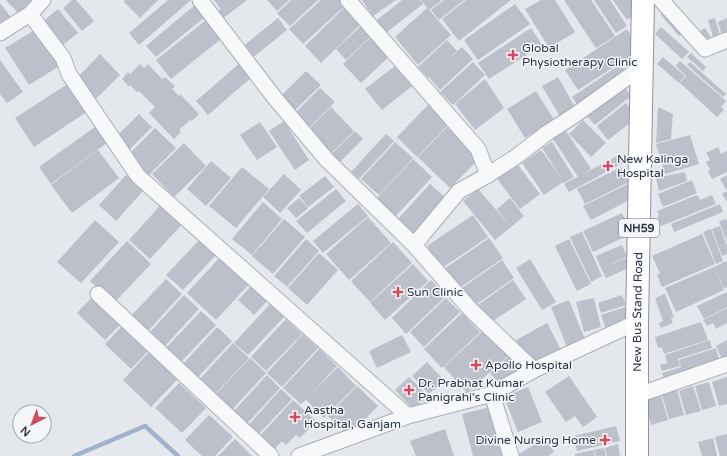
<svg xmlns="http://www.w3.org/2000/svg" width="727" height="456" viewBox="0 0 727 456" font-family="'Varela Round',sans-serif">
<rect width="100%" height="100%" fill="#e4e7ec"/>
<g fill="none" stroke-linecap="round" stroke-linejoin="round">
<path stroke="#9fb4cc" stroke-width="4.5" d="M74,456L145,426L178,456"/>
</g>
<path fill="#bbc0ca" d="M6,0H38L21,16Z
M72,0H76L94,21L82,31L63,8Z
M125,0H158L140,18L124,2Z
M168,0H191L139,45L129,33Z
M214,0H247L221,20L215,13L221,9Z
M267,0H289L277,11Z
M291,0H318L290,26L277,13Z
M321,0H343L347,4L303,44L289,29Z
M362,0H396L373,16Z
M402,0H420L423,4L382,36L372,24Z
M421,0H442L429,10L451,35L418,65L395,37L427,8Z
M444,0H464L439,20L431,10Z
M466,0H511L459,41L442,19Z
M541,0H555L575,32L549,48L525,9Z
M564,0H591L615,36L596,48Z
M594,0H610L627,26L616,33Z
M613,0H631L639,12L627,20Z
M1,4L12,19L0,28V5Z
M515,4L530,24L478,60L464,40Z
M195,5L205,17L156,57L146,46Z
M347,5L363,22L321,63L305,46Z
M58,9L78,33L59,48L40,24Z
M665,11L683,33L679,36L661,15Z
M278,18L287,30L252,58L242,47Z
M715,18L720,35L713,37L708,20Z
M727,18V33L722,35L718,22Z
M206,20L221,39L171,79L156,60Z
M364,23L374,33L346,60L336,49Z
M661,27L689,52L682,59L655,34Z
M38,28L61,65L29,85L5,48Z
M531,28L542,45L489,79L478,63Z
M705,28L711,37L702,42L697,33Z
M627,29L640,50L578,90L565,70Z
M374,34L393,53L361,83L343,64Z
M447,40L457,51L428,78L418,67Z
M462,47L473,59L440,90L429,77Z
M691,53L706,67L703,71L687,57Z
M100,54L120,75L96,99L76,79Z
M663,57L685,76L679,83L657,64Z
M0,60L23,92L7,103L0,94Z
M680,61L726,101L721,107L724,110L717,117L680,83L686,76L676,66Z
M400,62L416,83L382,110L365,89Z
M473,62L485,75L453,105L440,92Z
M690,62L726,94L723,97L687,65Z
M240,63L252,77L208,115L196,101Z
M140,64L144,68L148,64L162,79L165,77L175,86L172,89L179,96L180,94L199,114L192,121L190,120L179,130L181,132L174,139L149,113L155,107L139,91L137,92L130,85L129,87L122,79L128,72L130,74Z
M621,64L628,76L579,108L572,97Z
M306,71L321,85L292,113L278,99Z
M558,77L576,109L561,118L542,86Z
M485,79L504,108L475,130L455,104Z
M69,83L88,111L34,147L15,118Z
M623,85L631,96L595,125L586,115Z
M320,88L335,102L307,130L293,115Z
M536,91L554,120L525,138L507,109Z
M430,103L450,123L417,157L397,137Z
M626,103L638,117L608,140L597,126Z
M331,107L354,131L332,153L308,130Z
M658,107L673,114L671,139L656,143Z
M139,114L152,127L128,151L115,138Z
M583,120L606,143L591,157L569,134Z
M284,121L309,160L295,170L269,131Z
M260,122L277,147L257,160L240,135Z
M99,124L111,140L51,184L39,167Z
M447,127L479,159L450,188L418,157Z
M155,128L176,148L149,175L129,154Z
M355,131L363,139L338,164L330,156Z
M566,131L591,169L578,177L553,139Z
M386,134L394,141L359,179L351,172Z
M690,135L699,164L665,174L656,144Z
M395,142L413,158L379,195L361,179Z
M552,142L574,177L564,183L563,182L544,195L522,163L541,150L562,179L542,148Z
M184,143L206,166L174,197L152,174Z
M718,147L721,154L727,151V172L712,179L708,171L710,170L706,162L710,160L706,153Z
M98,150L119,178L72,213L51,185Z
M621,154L625,162L569,192L564,184Z
M413,159L432,177L393,219L374,201Z
M211,161L231,178L206,206L187,189Z
M515,161L540,194L520,209L495,176Z
M242,167L269,189L236,228L209,206Z
M621,167L629,182L585,204L577,189Z
M685,172L687,181L659,191L656,178Z
M284,174L301,190L280,213L263,197Z
M126,175L143,191L116,221L99,205Z
M727,175V202L722,194L727,191L720,179Z
M325,176L334,187L308,207L299,196Z
M692,180L697,193L663,207L658,194Z
M430,184L448,200L413,237L396,221Z
M628,184L635,197L591,220L583,206Z
M336,189L346,201L307,233L296,221Z
M478,189L511,227L495,240L463,201Z
M697,195L700,200L712,195L716,204L661,226L657,217L659,216L657,211Z
M299,198L308,208L296,218L287,208Z
M510,198L524,216L511,227L497,209Z
M165,200L186,220L150,259L129,240Z
M263,202L282,219L252,255L232,239Z
M358,204L368,216L323,253L313,241Z
M720,204L723,212L674,232L671,224Z
M622,213L631,234L593,252L583,231Z
M473,215L488,237L442,268L427,246Z
M368,217L391,243L349,280L326,254Z
M284,219L305,237L273,274L252,256Z
M726,219L727,221V242L719,221Z
M95,220L119,242L81,283L57,262Z
M720,226L727,246V254L722,256L712,229Z
M711,229L723,261L716,264L703,232Z
M582,232L602,276L591,282L570,237Z
M702,234L715,264L662,287L657,275L660,273L652,256Z
M202,237L219,252L183,290L166,275Z
M489,238L503,258L458,289L444,269Z
M306,239L319,251L287,287L274,276Z
M569,239L591,284L577,291L555,246Z
M127,241L151,264L114,303L90,281Z
M393,242L412,263L370,302L351,281Z
M622,245L627,257L601,268L596,256Z
M319,253L338,270L307,305L288,288Z
M223,254L252,281L216,320L187,293Z
M627,258L631,267L606,278L601,268Z
M530,259L556,302L542,310L516,268Z
M502,260L514,278L471,308L459,290Z
M727,261V287L724,288L714,267Z
M413,264L428,281L385,320L370,303Z
M714,267L724,290L676,312L665,288Z
M166,279L182,294L147,332L130,317Z
M431,280L446,296L406,334L392,318Z
M513,280L526,299L487,325L475,307Z
M254,283L270,298L254,315L238,300Z
M727,292V307L704,319L697,306Z
M95,294L124,321L105,340L77,313Z
M665,294L674,317L671,318L673,323L661,328L659,323L663,321L655,298Z
M184,295L199,309L164,347L149,333Z
M622,295L626,305L601,313L598,303Z
M446,298L460,312L424,347L410,332Z
M594,298L601,327L584,332L576,302Z
M569,300L585,339L567,347L551,307Z
M271,303L285,316L248,355L234,343Z
M625,307L631,324L607,332L601,315Z
M727,308V323L716,329L713,323L707,326L703,320Z
M201,311L216,325L181,362L166,348Z
M462,313L480,332L442,368L424,349Z
M286,319L302,334L266,371L251,357Z
M701,322L708,340L664,354L662,347L658,348L655,337Z
M547,323L561,350L531,366L516,340Z
M123,325L149,350L131,369L105,344Z
M217,327L232,341L198,377L183,364Z
M486,328L510,354L467,393L444,367Z
M303,334L318,348L282,387L267,373Z
M402,335L411,352L377,368L369,351Z
M710,340L712,348L678,359L680,366L662,371L660,365L667,363L665,355Z
M727,340V359L723,361L716,346Z
M233,343L249,358L215,394L199,380Z
M716,348L720,363L664,380L662,373L681,367L679,360Z
M319,349L337,366L308,397L338,367L356,386L324,418L306,400L301,404L283,388Z
M149,352L178,379L151,407L123,380Z
M510,355L523,370L502,387L490,373Z
M250,358L266,373L231,411L214,396Z
M427,362L444,380L429,394L412,376Z
M267,375L280,388L245,426L232,413Z
M569,376L597,417L583,427L575,416L566,422L545,392Z
M409,377L428,396L414,410L395,390Z
M727,377V404L719,406L712,382Z
M709,382L716,406L702,410L695,386Z
M179,383L206,408L182,433L155,408Z
M357,386L378,406L349,436L328,416Z
M693,386L701,411L686,415L679,391Z
M528,387L542,422L518,432L504,397Z
M281,389L292,399L256,437L246,428Z
M677,390L684,415L669,419L662,395Z
M661,396L668,420L651,425L644,401Z
M293,400L316,421L300,438L296,435L286,445L282,441L271,453L257,439Z
M490,407L502,456H473L462,414Z
M209,415L233,437L215,456H202L185,440Z
M616,426L620,441L577,451L574,436Z
M445,429L454,456H416L410,441Z
M727,434V456H720L715,437Z
M545,438L554,452L549,456H516Z
M713,438L717,456H702L698,442Z
M235,439L252,456H218Z
M618,444L620,456H607L605,448Z
M604,448L606,456H596L594,450Z
M593,450L595,456H575V454Z"/>
<g fill="none" stroke-linecap="round" stroke-linejoin="round">
<g stroke="#a9aeb7" stroke-width="17">
<path id="minor" d="M200,0L274,97L326,159L414,245L471,310L534,370
M348,0L478,149L488,175L517,156L547,133L575,115L642,67
M661,0L705,49L727,40
M30,14L63,58L69,74L138,176L408,416
M0,33L30,14L43,0
M414,245L459,191L488,175
M98,294L271,456
M492,394L511,456
M638,395L727,364
M299,456L408,416L492,394L534,370L637,322"/>
</g>
<g stroke="#8b94a3" stroke-width="24">
<g id="trunk">
<path id="s1" d="M637,456V322L643,0"/>
</g>
</g>
<use href="#minor" stroke="#f7f8fa" stroke-width="15"/>
<use href="#trunk" stroke="#fff" stroke-width="22"/>
</g>
<g fill="#d1495b" stroke="#f4f6f9" stroke-width="1.5">
<path d="M511 49h4v4h4v4h-4v4h-4v-4h-4v-4h4z"/>
<path d="M606 160h4v4h4v4h-4v4h-4v-4h-4v-4h4z"/>
<path d="M396 286h4v4h4v4h-4v4h-4v-4h-4v-4h4z"/>
<path d="M474 359h4v4h4v4h-4v4h-4v-4h-4v-4h4z"/>
<path d="M407 384h4v4h4v4h-4v4h-4v-4h-4v-4h4z"/>
<path d="M293 411h4v4h4v4h-4v4h-4v-4h-4v-4h4z"/>
<path d="M603 434h4v4h4v4h-4v4h-4v-4h-4v-4h4z"/>
</g>
<g text-anchor="middle" dominant-baseline="central" stroke-width="3" stroke-linejoin="round" paint-order="stroke">
<rect fill="#f4f6f9" stroke="#676e7b" stroke-width="1" x="619" y="219" width="40" height="18" rx="3"/>
<g font-size="11" font-weight="bold" fill="#2b3445">
<text x="639" y="228">NH59</text>
</g>
<g font-size="12" fill="#2b3445" stroke="#f4f6f9" text-anchor="start">
<text x="522" y="48">Global<tspan x="522" dy="14">Physiotherapy Clinic</tspan></text>
<text x="617" y="159">New Kalinga<tspan x="617" dy="14">Hospital</tspan></text>
<text x="407" y="292">Sun Clinic</text>
<text x="485" y="365">Apollo Hospital</text>
<text x="418" y="383">Dr. Prabhat Kumar<tspan x="418" dy="14">Panigrahi's Clinic</tspan></text>
<text x="304" y="410">Aastha<tspan x="304" dy="14">Hospital, Ganjam</tspan></text>
<text x="596" y="440" text-anchor="end">Divine Nursing Home</text>
</g>
<g font-size="12" fill="#2b3445" stroke="#f4f6f9">
<text stroke="none"><textPath href="#s1" startOffset="144">New Bus Stand Road</textPath></text>
</g>
</g>
<g transform="translate(32 424) rotate(222)"><circle r="19" fill="#f4f6f9" stroke="#a4a8b1"/>
<path d="M0-3L7 15L0 10L-7 15Z" fill="#d1495b"/>
<text y="-6" font-size="11" font-weight="bold" text-anchor="middle" fill="#2b3445">N</text>
</g>
</svg>
